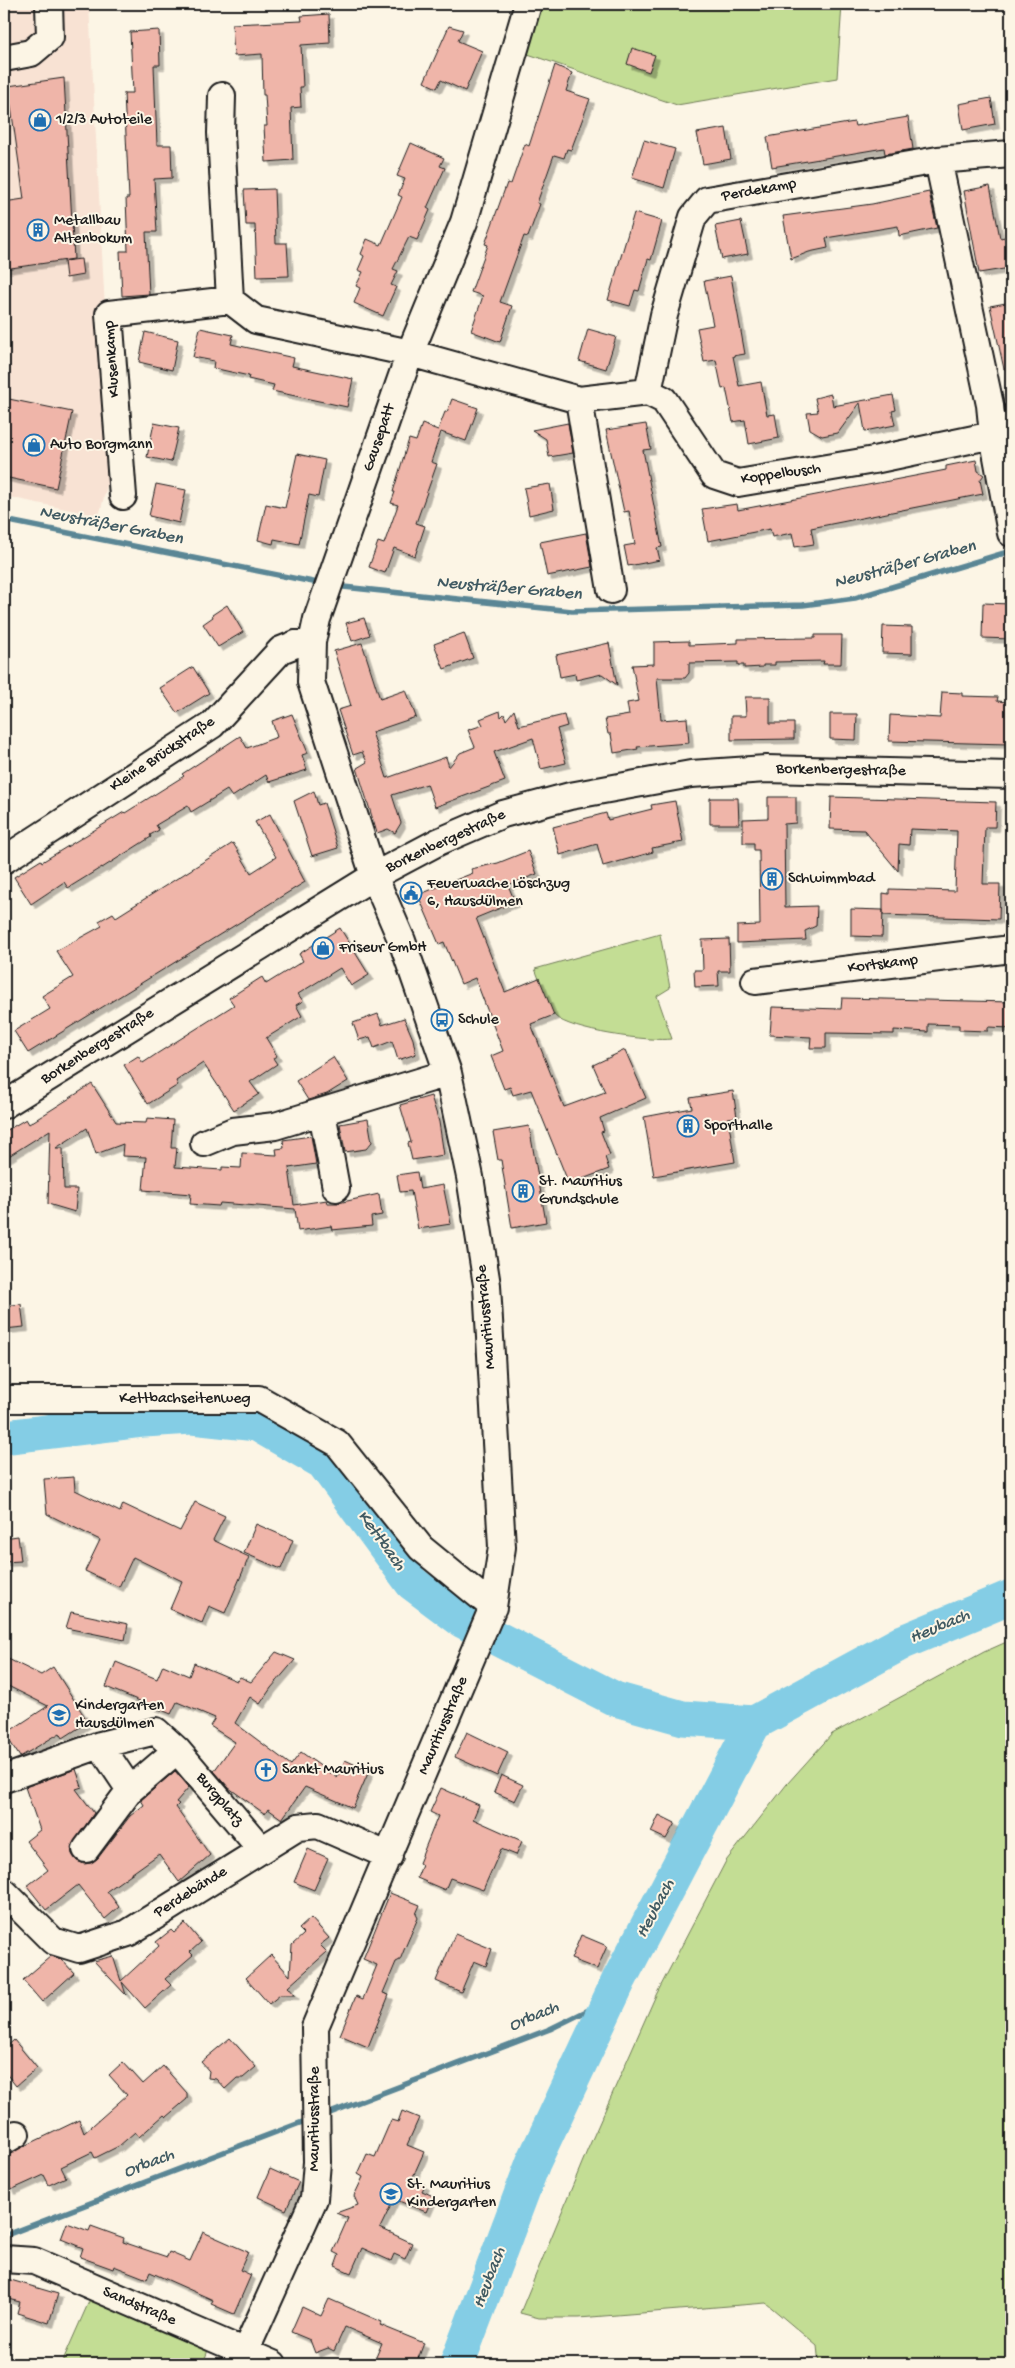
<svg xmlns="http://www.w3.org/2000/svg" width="1015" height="2368" viewBox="0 0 1015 2368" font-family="'Gochi Hand',sans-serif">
<defs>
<filter id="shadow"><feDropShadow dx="4.5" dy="4.5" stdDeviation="0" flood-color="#0004"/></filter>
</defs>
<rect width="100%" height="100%" fill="#fcf5e5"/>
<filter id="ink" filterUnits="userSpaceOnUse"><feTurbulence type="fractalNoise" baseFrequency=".02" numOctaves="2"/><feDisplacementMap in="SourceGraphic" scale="10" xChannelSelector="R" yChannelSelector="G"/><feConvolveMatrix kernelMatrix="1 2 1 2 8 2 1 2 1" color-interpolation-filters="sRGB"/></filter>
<g filter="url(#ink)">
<path fill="#f8e2d3" d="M4,4H89L113,463L99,516L4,496Z"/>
<path fill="#c3dd94" stroke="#707c58" d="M540,4H842L837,78L677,105L525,53Z
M660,934L670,988L657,996L672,1039C651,1042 569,1031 555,1016C548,1009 540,980 535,969Z
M1011,1640V2364H819L817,2346L766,2303L579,2318H539L520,2313L587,2151L656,1995L726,1861L787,1784L832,1734L984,1652Z
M91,2297L208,2350L203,2364H64V2358Z"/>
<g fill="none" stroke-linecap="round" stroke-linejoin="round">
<path stroke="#5a8695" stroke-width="5.5" d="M4,520L323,584
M334,586L572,611L803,605L855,598L1011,551
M330,2113L550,2029L609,2000
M4,2236L305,2121"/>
<path stroke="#84cde5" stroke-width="35" d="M4,1437L144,1420L192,1417L257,1424L323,1462L412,1583L463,1621L615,1699L683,1718L754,1723
M457,2364L533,2163L619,1980L754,1723L903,1642L1011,1597"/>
</g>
<path fill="#efb5a9" stroke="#1c1c1c" filter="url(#shadow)" d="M329,14L330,43L301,45L303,87H300L301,107L291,108L293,160L266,162L264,126H267L265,95H263L262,54L234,56L232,24L302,21L301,16Z
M449,26L463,30L458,41L482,51L465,91L441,80L437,88L424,82Z
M159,30L160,65H154L157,145H171L172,178L154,179L157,232H146L149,294L122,296L120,251H128L126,198H129L124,93H133L130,32Z
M632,48L655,55L649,72L627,64Z
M555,65L572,73L566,91L590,99L571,150L567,149L564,158L554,155L537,203L540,204L528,237L524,236L500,302L512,306L500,342L471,331L483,296L471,292L488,245L485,244L507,183L511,184L525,144L529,146Z
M64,78L74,259L4,269V202L24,199L8,86Z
M991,98L995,124L963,130L959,104Z
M908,117L913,149L885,154L884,148L772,167L767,137L854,122L855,126Z
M726,128L731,159L703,164L697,133Z
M644,140L675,149L664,188L632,178Z
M411,143L444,158L440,166L445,168L427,208L430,210L417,240L409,237L393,269L398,271L391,285L396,287L383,316L354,303L360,288L356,286L363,272L358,270L364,256L361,254L367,239L381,245L402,197L398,195L405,179L397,176Z
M990,186L1000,238L1005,237L1007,248L1011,251L1008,257L1010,268L979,273L964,191Z
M274,189L276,243H287L289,276L257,277L255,225H246L244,190Z
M929,192L937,228L899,236L898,226L826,238L828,248L809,252L791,259L783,216L872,204Z
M634,213L662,221L651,260L648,259L639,291L635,290L630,306L608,300Z
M741,221L748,254L722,259L715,226Z
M81,259L83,275L66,278L64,261Z
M731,276L745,354L733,356L739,386L761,382L767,415L775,414L779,438L749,444L745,420L733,422L726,388L722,389L716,360L704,362L697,328L713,325L704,281Z
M1011,302V368L1004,369L990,306Z
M200,328L233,335L231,344L294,358L292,366L353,379L347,407L272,391L274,385L248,379L249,376L213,368L214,361L193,357Z
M588,329L616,337L606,369L579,361Z
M145,332L178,340L172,370L139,362Z
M831,394L833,406L893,395L896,410L892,411L895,425L865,431L860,403L838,433L822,436L810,429L807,413L818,412L815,398Z
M4,398L72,412L56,488L4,477Z
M452,399L478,408L466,441L441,432L431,462L437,464L416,523L425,526L415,556L394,548L385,573L369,567L378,542L384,544L398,505L391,503L395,492H393L409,439L416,441L422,424L438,430L445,412H447Z
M154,423L179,428L171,462L147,457Z
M568,423L573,453L549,457L546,439L532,430Z
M646,424L651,449L643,450L662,547L657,548L660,560L628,566L624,546L635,544L629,511L624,512L606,430Z
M297,454L325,460L318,497L309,495L299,544L274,539L273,544L258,540L266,504L285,508Z
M976,460L978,471L984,475L980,480L983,494L811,528L814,544L795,547L792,533L772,537L770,529L708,541L702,509L737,504L738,510L946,470V466Z
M156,484L186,490L179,523L149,516Z
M550,484L554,509L529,515L524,488Z
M586,533L592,567L547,576L540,542Z
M983,603L1011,604V639L982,638Z
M227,605L243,632L218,647L203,624L213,617L212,615Z
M364,618L370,635L352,641L346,623Z
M883,626L912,627V654L882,653Z
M464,633L473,658L444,669L434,644Z
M815,635H842L841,664H823L824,661L775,662V665H763V667L744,668V665H738V662L689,663V673L685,678H657L661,720L687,718L689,743L637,747L638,749L614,753L611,734H608L605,719L629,715L627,703L639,701L632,665L654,664V642L689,641V645L738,643V639L815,638Z
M362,643L380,699L406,690L416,717L372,732L387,778L446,757L449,767L460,753L475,747L468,730L483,725L480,719L500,711L501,717L504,714L506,720L514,710L519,726L564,715L567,726L557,729L566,763L541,769L533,738L494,752L505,781L435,807L427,784L392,795L401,823L395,833L388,829L377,833L357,768L367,762L362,752L353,755L338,710L351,706L334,651Z
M609,643L617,685L602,674L576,680L575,674L560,677L556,655Z
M193,667L209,693L177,713L160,688Z
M942,692L962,693V696L998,697L997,701L1008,702V744L889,741L890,715L940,718Z
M745,697H770V723H794V739L731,740V716H746Z
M292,714L308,753L302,755L307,770L269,782L266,775L232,797L227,790L191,812L188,806L156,825L159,830L150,835L151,837L102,868V867L68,888L64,882L31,904L14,877L41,860L42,862L124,812L125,813L184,776L182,774L240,736L247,748L277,737L272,721Z
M830,714H857L856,740L830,739Z
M314,791L318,805L324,803L338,848L312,856L294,801Z
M768,797H796V823L784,824L785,907L817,906L816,926L805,931L806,940L737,943V926L760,925L759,850H754V843H743V819L768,818Z
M831,797L996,802L995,827H985L983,884H1000L999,919L883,915V893L889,894V889L955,891L957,831L910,829L909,845L899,844L898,871L864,830L830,829Z
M710,798H738L739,824H710Z
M675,801L683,842L652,848L653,852L603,866L597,844L560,855L553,827L606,813L608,820L652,809L651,805Z
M270,814L305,882L28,1053L14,1031L50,1009L42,996L73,977L56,951L102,926L99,921L113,913L116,917L233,843L251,873L276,857L255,822Z
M528,851L537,874L508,885L515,902L476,918L505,992L539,978L554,1015L531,1024L564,1107L605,1092L593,1065L625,1050L646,1098L600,1118L604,1131L601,1132L610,1155L605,1157L609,1169L569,1184L531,1090L513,1095L510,1087L504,1089L491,1056L503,1051L475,978L461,984L444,942L439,944L418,895L473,873L471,869L498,863Z
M851,909L883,910L882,937L851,936Z
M340,928L369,975L351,986L340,968L298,994L303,1001L296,1005L302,1016L266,1038L277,1056L273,1058L277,1064L250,1082L259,1094L234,1110L203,1063L176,1081L178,1085L148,1104L124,1065L138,1056L143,1063L158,1053L234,1005L229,998L262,977L266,984L303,961L299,954Z
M729,939L730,971H718L719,986L695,987L694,970H703L702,940Z
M842,998L1011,1002V1028L988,1027V1031L959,1030V1025L928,1024V1032L894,1030V1034L826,1033V1048H810L811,1037L770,1035L772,1007L841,1009Z
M378,1014L382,1025L404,1018L413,1039L416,1054L398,1060L392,1041L374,1048L370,1037L359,1040L353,1023Z
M333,1057L348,1081L327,1094L308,1100L296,1081Z
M92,1084L116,1122L146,1123L147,1118L173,1120L171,1148H177L175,1167L222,1170V1167L241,1168L242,1153L277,1155L276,1149L284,1148L283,1140L311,1136L316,1164L289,1168L294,1205L327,1200L328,1203H338L379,1194L382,1215L371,1217L372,1226L332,1230L331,1226L298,1231L295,1209L220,1203L219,1206L190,1204L191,1194L143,1190L146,1157L122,1156L123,1144L96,1154L87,1128L56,1148H63L64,1189H77L75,1212L48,1204L50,1130L4,1159V1132L26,1119L29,1124Z
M733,1091L737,1117L728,1118L735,1162L654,1176L644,1117L692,1108L690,1098Z
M431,1096L439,1122L444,1155L412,1160L408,1143L411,1142L400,1105Z
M368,1119L372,1142L366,1149L345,1152L340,1124Z
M529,1126L546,1222L512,1228L501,1160H498L493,1132Z
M417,1172L420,1189L443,1185L451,1224L418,1229L411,1191L400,1192L397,1175Z
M21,1304L24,1327L4,1329V1306Z
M74,1477L75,1490L120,1512L123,1504L180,1531L195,1502L225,1516L213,1540L249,1557L225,1613L209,1606L202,1623L170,1609L182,1581L133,1557L119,1587L85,1571L100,1540L47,1514L44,1479Z
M256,1524L293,1540L281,1569L244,1553Z
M18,1536L21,1561L4,1562V1538Z
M71,1612L128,1624L125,1640L66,1628Z
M276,1652L295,1660L271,1688L260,1704L250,1697L235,1723L291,1765L301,1752L337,1778L345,1760L369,1771L353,1808L305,1787L282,1819L268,1809L265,1814L229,1788L214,1771L235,1742L210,1726L215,1718L177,1702L171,1714L106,1687L116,1662L157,1679L163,1665L189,1676L194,1663L237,1681L240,1677L251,1682Z
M4,1657L41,1675L53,1667L88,1722L63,1738L60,1733L20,1757L5,1734L48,1706L4,1684Z
M467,1732L508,1752L497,1776L455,1757Z
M76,1769L82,1787L76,1789L94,1813L71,1847L72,1854L77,1861L84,1864L91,1863L98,1858L130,1816L144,1805L141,1800L175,1771L189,1787L176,1802L179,1804L176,1807L210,1855L179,1882L159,1854L107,1891L119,1907L105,1919L78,1885L46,1910L27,1886L48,1870L26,1841L40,1830L25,1787Z
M501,1775L523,1785L515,1801L494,1792Z
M441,1788L479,1805L473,1819L522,1841L516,1855L501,1849L483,1890L450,1878L445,1890L417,1878L422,1865L419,1863L438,1816L430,1812Z
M659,1815L675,1823L666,1839L651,1832Z
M308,1849L328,1858L314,1890L294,1882Z
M390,1893L420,1905L416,1914L418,1918L404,1950L400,1960L396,1962L383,1993L389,1995L368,2047L340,2035L356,1996L363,1999L377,1965L363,1959Z
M311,1918L329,1938L320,1945L327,1952L288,1987L295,1995H280L269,2004L246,1978L271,1955L290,1976L292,1945L304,1934L299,1929Z
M185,1923L201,1942L190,1952L193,1955L165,1979L171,1985L145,2008L122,1982L126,1995L94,1961L113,1956L121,1981L159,1946L156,1942L171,1930L174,1933Z
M455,1934L492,1949L486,1966L474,1961L461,1992L436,1981Z
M581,1935L607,1946L597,1969L571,1959Z
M51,1956L61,1959L74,1973L42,2002L23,1980Z
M230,2038L256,2067L243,2078H237L225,2089L216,2079L208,2078L209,2071L201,2062Z
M14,2040L37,2068L16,2086L4,2071V2049Z
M123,2062L143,2084L163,2066L187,2093V2099L166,2117L164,2115L139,2137L135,2132L119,2146L95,2158L92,2152L61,2167L66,2177L49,2185L44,2175L11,2190L4,2174V2156L79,2120L84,2133L127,2095L109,2075Z
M402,2111L419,2118L407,2145L424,2152L412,2179L425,2185L422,2191L433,2196L426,2212L394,2199L380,2228L412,2243L405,2259L394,2254L391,2261L362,2248L351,2273L335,2266L339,2255L333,2252L348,2218L336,2213L358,2205L354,2196L363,2177L358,2174L367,2154L375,2157L391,2120L398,2122Z
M270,2169L299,2182L286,2210L258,2197Z
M67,2223L89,2231L91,2226L124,2238L123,2242L167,2257L169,2252L190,2261L203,2232L248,2252L240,2270L251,2275L234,2314L211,2304L213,2300L150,2272L147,2279L114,2266L113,2269L80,2257L83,2248L61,2239Z
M4,2278L58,2294L49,2323L17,2313L20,2302L4,2298Z
M329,2299L382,2322L380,2325L424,2343L416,2364H373L382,2343L345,2327L334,2351L328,2348L315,2353L310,2340L291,2332L302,2307L321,2316Z"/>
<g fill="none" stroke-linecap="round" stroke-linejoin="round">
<g stroke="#1c1c1c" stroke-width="30">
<path id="minor" d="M4,58L31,53L50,37L49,4
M222,96L221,133L230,300L256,320L410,353L579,400L648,392L664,400L714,475L738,483L874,460L993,435L1011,424
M938,160L990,405L993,435L1011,533
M648,392L664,315L693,217L707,200L938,160L1011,154
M579,400L611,590
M123,496L109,314L230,300
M4,860L212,725L281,650L296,644L312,642
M755,981L1011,949
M4,1105L374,876L438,842L503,814L570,796L691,774L766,769L1011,775
M322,1112L336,1188
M204,1143L233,1131L275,1126L448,1073
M4,1399H259L337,1443L421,1548L493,1607
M100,1745L130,1790L177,1750
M4,1779L100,1745L156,1731L177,1750L261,1849
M86,1849L130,1790
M4,1892L53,1941L79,1949L128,1933L298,1827L318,1825L389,1856
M4,2141L16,2134
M4,2259L34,2261L273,2364
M245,2352L314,2199L317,2162L315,2027L493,1607L502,1547L487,1285L470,1177L448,1073L402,941L374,876L311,682L312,642L317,619L410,353L464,222L528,4"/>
</g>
<use href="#minor" stroke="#fcf5e5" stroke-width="26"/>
</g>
</g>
<defs>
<g id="shop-ring" transform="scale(1.125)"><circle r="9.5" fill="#fcf5e5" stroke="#1f6fb2" stroke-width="1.5"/><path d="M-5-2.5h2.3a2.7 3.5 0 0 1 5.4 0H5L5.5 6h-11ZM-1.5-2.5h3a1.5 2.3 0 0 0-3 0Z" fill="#1f6fb2"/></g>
<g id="building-ring" transform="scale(1.125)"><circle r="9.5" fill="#fcf5e5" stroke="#1f6fb2" stroke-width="1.5"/><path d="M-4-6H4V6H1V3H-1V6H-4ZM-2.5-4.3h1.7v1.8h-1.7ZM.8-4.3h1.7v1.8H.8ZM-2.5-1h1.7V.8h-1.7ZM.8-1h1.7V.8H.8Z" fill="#1f6fb2"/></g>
<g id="civic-ring" transform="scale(1.125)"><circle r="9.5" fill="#fcf5e5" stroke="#1f6fb2" stroke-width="1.5"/><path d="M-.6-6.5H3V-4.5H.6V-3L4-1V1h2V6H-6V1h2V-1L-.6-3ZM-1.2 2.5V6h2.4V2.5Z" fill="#1f6fb2"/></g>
<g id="bus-ring" transform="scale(1.125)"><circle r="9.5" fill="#fcf5e5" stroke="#1f6fb2" stroke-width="1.5"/><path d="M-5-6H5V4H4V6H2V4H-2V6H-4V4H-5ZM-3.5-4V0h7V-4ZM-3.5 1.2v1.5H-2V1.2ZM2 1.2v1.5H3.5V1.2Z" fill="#1f6fb2"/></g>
<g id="school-ring" transform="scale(1.125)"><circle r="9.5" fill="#fcf5e5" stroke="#1f6fb2" stroke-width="1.5"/><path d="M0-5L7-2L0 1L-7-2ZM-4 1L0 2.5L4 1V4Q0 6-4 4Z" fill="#1f6fb2"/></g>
<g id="church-ring" transform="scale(1.125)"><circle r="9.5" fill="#fcf5e5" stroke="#1f6fb2" stroke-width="1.5"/><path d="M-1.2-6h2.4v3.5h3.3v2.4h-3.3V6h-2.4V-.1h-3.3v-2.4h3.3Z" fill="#1f6fb2"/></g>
</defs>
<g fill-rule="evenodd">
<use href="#shop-ring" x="40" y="120"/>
<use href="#building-ring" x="38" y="230"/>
<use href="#shop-ring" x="34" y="445"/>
<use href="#building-ring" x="772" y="879"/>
<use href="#civic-ring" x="411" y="893"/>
<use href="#shop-ring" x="323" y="948"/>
<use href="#bus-ring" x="442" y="1020"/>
<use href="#building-ring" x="688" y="1126"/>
<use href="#building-ring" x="523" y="1191"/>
<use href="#school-ring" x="59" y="1715"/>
<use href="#church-ring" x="266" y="1770"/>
<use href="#school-ring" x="391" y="2194"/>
</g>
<g text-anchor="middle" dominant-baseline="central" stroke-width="4" stroke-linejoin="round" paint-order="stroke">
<g font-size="16" fill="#1c1c1c" stroke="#fcf5e5" text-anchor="start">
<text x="56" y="120">1/2/3 Autoteile</text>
<text x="54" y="221">Metallbau<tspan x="54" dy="18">Altenbokum</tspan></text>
<text x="50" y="445">Auto Borgmann</text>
<text x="788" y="879">Schwimmbad</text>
<text x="427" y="884">Feuerwache Löschzug<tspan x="427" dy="18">6, Hausdülmen</tspan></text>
<text x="339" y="948">Friseur GmbH</text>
<text x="458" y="1020">Schule</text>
<text x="704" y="1126">Sporthalle</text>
<text x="539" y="1182">St. Mauritius<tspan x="539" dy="18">Grundschule</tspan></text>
<text x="75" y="1706">Kindergarten<tspan x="75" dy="18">Hausdülmen</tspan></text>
<text x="282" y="1770">Sankt Mauritius</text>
<text x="407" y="2185">St. Mauritius<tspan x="407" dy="18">Kindergarten</tspan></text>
</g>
<g font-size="16" fill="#1c1c1c" stroke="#fcf5e5">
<text transform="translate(759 191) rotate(-10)">Perdekamp</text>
<text transform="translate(113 359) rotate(-94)">Klusenkamp</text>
<text transform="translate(380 438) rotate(-71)">Gausepatt</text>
<text transform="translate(781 475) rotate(-8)">Koppelbusch</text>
<text transform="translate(163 755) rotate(-34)">Kleine Brückstraße</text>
<text transform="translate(841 771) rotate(1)">Borkenbergestraße</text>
<text transform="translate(446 842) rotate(-25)">Borkenbergestraße</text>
<text transform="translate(883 965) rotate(-7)">Kortskamp</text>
<text transform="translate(98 1047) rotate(-32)">Borkenbergestraße</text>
<text transform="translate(487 1317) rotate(-95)">Mauritiusstraße</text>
<text x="185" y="1399">Kettbachseitenweg</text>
<text transform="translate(444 1726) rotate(-67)">Mauritiusstraße</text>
<text transform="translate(219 1800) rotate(50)">Burgplatz</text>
<text transform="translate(191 1893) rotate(-32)">Perdebände</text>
<text transform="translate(315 2119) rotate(-90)">Mauritiusstraße</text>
<text transform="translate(139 2307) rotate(23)">Sandstraße</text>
</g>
<g font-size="18" font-style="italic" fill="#405a62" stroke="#fcf5e5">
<text transform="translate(111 526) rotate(11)">Neusträßer Graben</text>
<text transform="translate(905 565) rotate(-15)">Neusträßer Graben</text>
<text transform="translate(509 589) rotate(5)">Neusträßer Graben</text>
<text transform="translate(381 1541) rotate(54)">Kettbach</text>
<text transform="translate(940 1627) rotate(-23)">Heubach</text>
<text transform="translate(656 1909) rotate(-62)">Heubach</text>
<text transform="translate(534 2017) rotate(-23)">Orbach</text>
<text transform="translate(149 2164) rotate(-21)">Orbach</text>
<text transform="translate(490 2278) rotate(-69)">Heubach</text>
</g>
</g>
<rect width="1015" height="2368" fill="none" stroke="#fcf5e5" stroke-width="20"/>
<rect x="10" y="10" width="995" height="2348" fill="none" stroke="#1c1c1c" stroke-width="2" filter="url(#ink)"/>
</svg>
